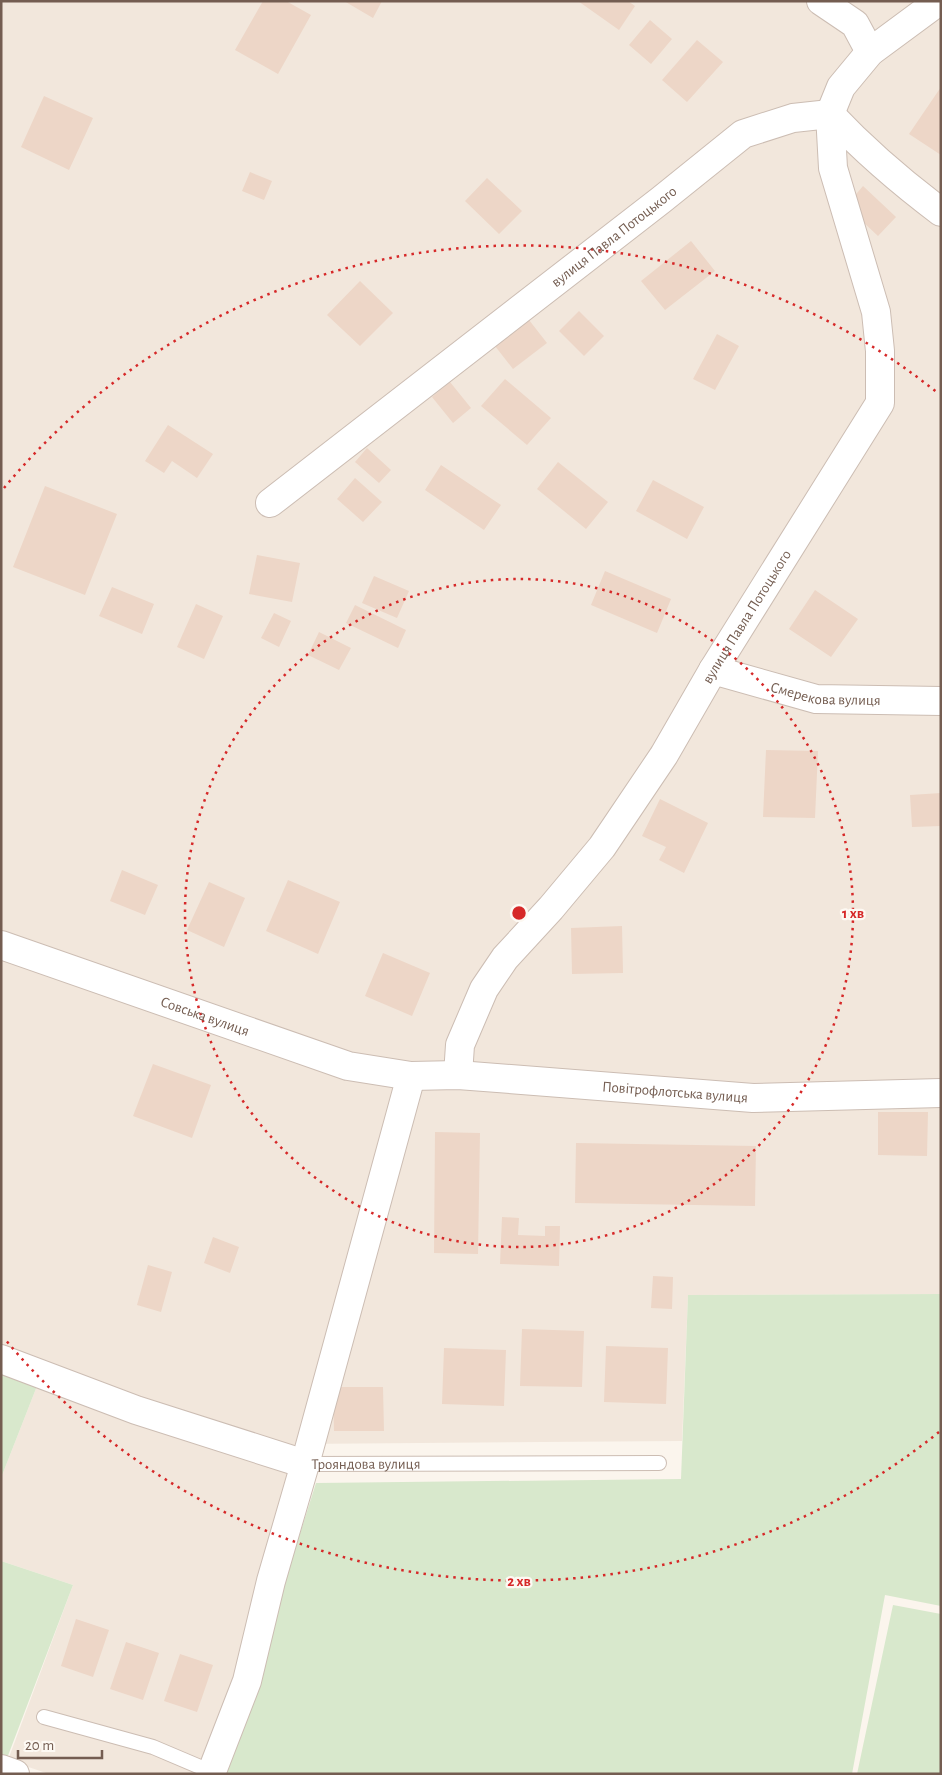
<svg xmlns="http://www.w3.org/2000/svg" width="942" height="1775" viewBox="0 0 942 1775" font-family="'Alegreya Sans',sans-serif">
<rect width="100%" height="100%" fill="#fbf5ed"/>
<path fill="#f2e7dc" d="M1,1H941V1294L688,1295L682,1441L299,1444L235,1680L199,1774H49L8,1760L73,1585L1,1561V1478L37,1386L1,1346Z"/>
<path fill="#d8e8cc" d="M941,1294V1606L885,1595L852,1774H224L316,1483L681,1479L688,1295Z
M1,1373L37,1386L1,1478Z
M1,1561L73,1585L1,1774Z
M893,1605L941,1614V1774H857Z"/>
<path fill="#edd6c7" d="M263,1H286L311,15L278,74L235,50Z
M344,1H382L373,18Z
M578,1H628L635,6L619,30Z
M650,20L672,39L651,64L629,45Z
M697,40L723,62L687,102L662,80Z
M941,87V155L909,134Z
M44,96L93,118L69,170L21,147Z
M250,172L272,181L264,200L242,191Z
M487,178L522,211L499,234L465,201Z
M863,186L896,217L878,236L846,206Z
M691,241L715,271L665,310L641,281Z
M360,281L393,313L360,346L327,315Z
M579,311L604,336L584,356L559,331Z
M529,320L547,343L513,369L495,346Z
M717,334L739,346L715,390L693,379Z
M505,379L551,418L527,445L481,406Z
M450,382L471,408L453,423L432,397Z
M168,425L213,454L197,478L172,461L164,473L145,461Z
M367,448L391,470L379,483L355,462Z
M558,462L608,502L586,529L537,489Z
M441,465L501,505L484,530L425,490Z
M355,478L382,502L363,522L337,499Z
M653,480L704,507L687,539L636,511Z
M45,486L117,514L85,595L13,567Z
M257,555L300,563L292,602L249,594Z
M605,571L671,599L657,633L591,605Z
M374,576L409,591L397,618L362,603Z
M112,587L154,604L142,634L99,616Z
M815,590L858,619L831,657L789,629Z
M196,604L223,616L204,659L177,647Z
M355,605L406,630L398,648L346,623Z
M274,613L291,621L279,647L261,638Z
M319,632L351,648L339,670L308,655Z
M766,750L818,751L815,818L763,817Z
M941,793V826L912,827L910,795Z
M660,799L708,823L684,873L659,860L666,847L642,836Z
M122,870L158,885L145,915L110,901Z
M288,880L340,902L318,954L266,931Z
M209,882L245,898L224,947L187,930Z
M622,926L623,973L572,974L571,928Z
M383,953L430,973L412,1016L365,996Z
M153,1064L211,1085L192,1138L133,1116Z
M878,1112H928L927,1156L878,1155Z
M435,1132L480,1133L478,1254L434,1253Z
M576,1143L756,1146L755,1206L575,1203Z
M502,1217L519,1218L518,1235L545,1236V1226H560L559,1266L500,1264Z
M213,1237L239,1247L230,1273L204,1263Z
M148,1265L172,1272L161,1312L137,1305Z
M653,1276L673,1277L672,1309L651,1308Z
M522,1329L584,1331L582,1387L520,1386Z
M606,1346L668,1348L666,1404L604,1402Z
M444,1348L506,1350L504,1406L442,1404Z
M333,1387H383L384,1431H334Z
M76,1619L109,1630L93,1677L61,1666Z
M126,1642L159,1653L143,1700L110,1689Z
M180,1654L213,1665L197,1712L164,1701Z"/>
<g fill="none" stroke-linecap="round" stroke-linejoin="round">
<g stroke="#ccbdb3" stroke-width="16">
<g id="lane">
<path id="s1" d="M305,1464L659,1463"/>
<path d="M44,1717L153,1747L212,1772"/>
</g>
</g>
<g stroke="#ccbdb3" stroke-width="30">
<g id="street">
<path d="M821,1L855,24L870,52"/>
<path id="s2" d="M270,503L661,200L743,134L793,118L830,114C864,150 901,182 941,212"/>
<path id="s3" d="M713,670L816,699L941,701"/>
<path id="s4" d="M1,945L348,1066L411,1076L458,1075L753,1098L941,1093"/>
<path id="s5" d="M458,1075L460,1045L484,989L505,958L551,908L602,847L664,755L713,670L880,403V351L876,312L833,168L830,114L841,87L870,52L939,1"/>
<path d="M1,1359L136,1410L305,1464"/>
<path d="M1,1769L15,1774"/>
<path d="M211,1774L247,1681L271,1581L305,1464L411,1076"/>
</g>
</g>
<use href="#lane" stroke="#fff" stroke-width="14"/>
<use href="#street" stroke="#fff" stroke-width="28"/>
</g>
<g fill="none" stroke="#d62828" stroke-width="2.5" stroke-dasharray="2.5 5">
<circle cx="519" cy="913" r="334"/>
<path d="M939 1432A668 668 0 0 1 4 1338M4 488A668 668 0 0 1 939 394"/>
</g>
<g text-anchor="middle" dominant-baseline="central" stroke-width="4.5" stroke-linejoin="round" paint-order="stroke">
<g font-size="15" fill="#745d51" stroke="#fdf9f3">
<text stroke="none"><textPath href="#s2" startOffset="435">вулиця Павла Потоцького</textPath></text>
<text stroke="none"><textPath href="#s5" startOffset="548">вулиця Павла Потоцького</textPath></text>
<text stroke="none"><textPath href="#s3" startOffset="116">Смерекова вулиця</textPath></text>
<text stroke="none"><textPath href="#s4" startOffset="216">Совська вулиця</textPath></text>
<text stroke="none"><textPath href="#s4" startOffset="696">Повітрофлотська вулиця</textPath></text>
<text stroke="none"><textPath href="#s1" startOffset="61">Трояндова вулиця</textPath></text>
</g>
</g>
<circle cx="519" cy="913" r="8" fill="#d62828" stroke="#fdf9f3" stroke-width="2.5"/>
<g font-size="15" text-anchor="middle" font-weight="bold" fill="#d62828" stroke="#fdf9f3" stroke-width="4.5" stroke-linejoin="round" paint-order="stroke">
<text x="853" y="918">1 хв</text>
<text x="519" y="1586">2 хв</text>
</g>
<rect width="942" height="1775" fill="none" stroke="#745d51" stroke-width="5"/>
<path d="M18 1750v8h84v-8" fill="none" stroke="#745d51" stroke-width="2.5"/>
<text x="25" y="1750" font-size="15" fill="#745d51" stroke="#fdf9f3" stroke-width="4" paint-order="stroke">20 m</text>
</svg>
